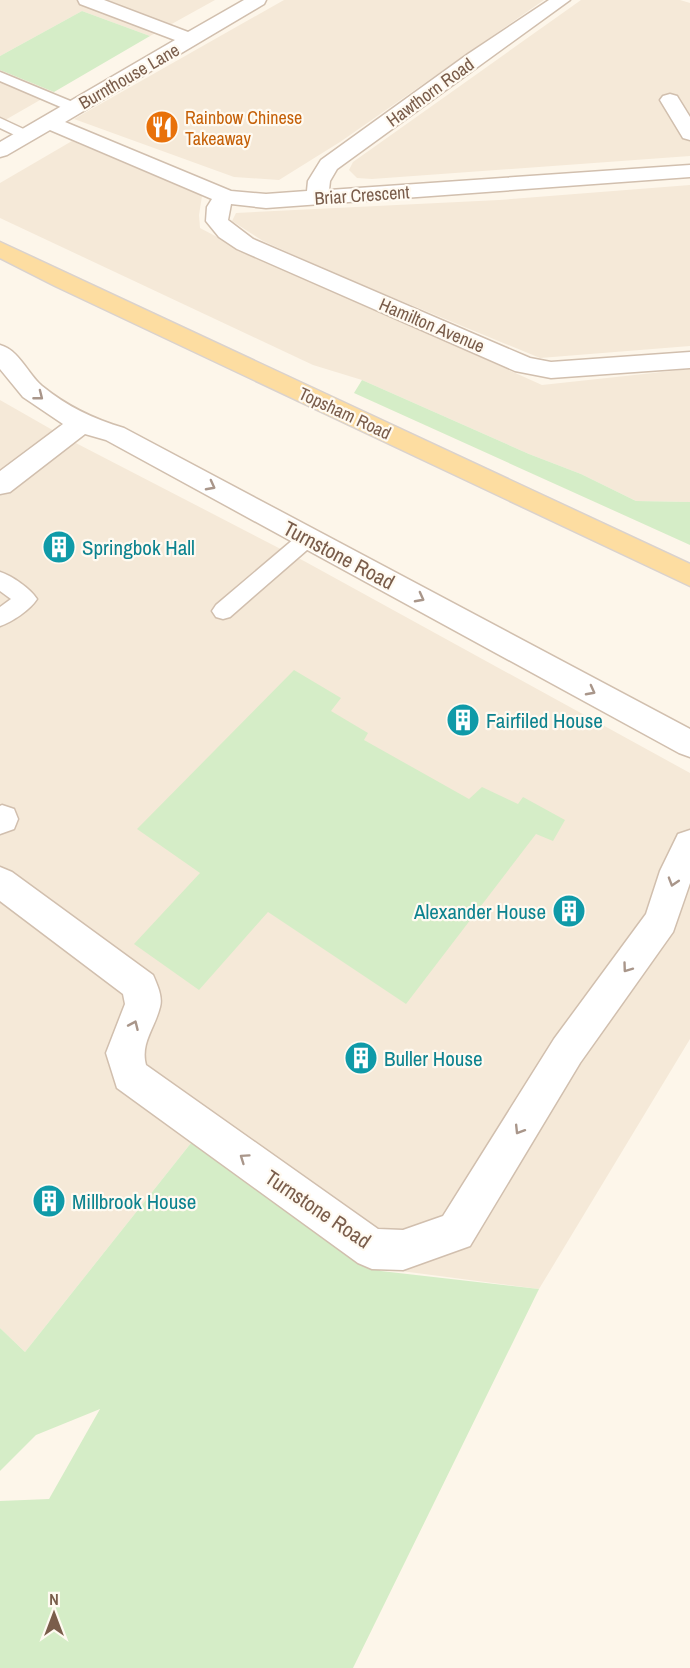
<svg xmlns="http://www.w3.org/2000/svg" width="690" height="1668" viewBox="0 0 690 1668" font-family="'Archivo Narrow',sans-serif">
<rect width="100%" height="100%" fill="#fdf6ea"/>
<path fill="#f5e9d8" d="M0,0H215L150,36L82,11L0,56Z
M284,0H544L340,142L279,180L234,177L74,119Z
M581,0H680L690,3V156L372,179L357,178L349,170L353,162Z
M0,70L54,92L0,123Z
M72,141L202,196L199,215L200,228L242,250L542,385L690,369V502L636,501L581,474L529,454L362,380L313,365L0,218V183Z
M690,185V346L540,358L336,274L263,241L232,221L236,213L499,200Z
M0,400L70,440L304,561L690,773V1039L539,1289L378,1268L195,1138L25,1352L0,1328Z"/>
<path fill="#d5edc7" d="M82,11L150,36L54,92L0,70V56Z
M362,380L529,454L581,474L636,501L690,502V545L354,393Z
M294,670L341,698L331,711L368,733L364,740L469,799L482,787L518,804L523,797L565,820L553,841L536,834L406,1004L268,912L199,990L134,944L200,873L137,829Z
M195,1138L381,1271L539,1289L353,1668H0V1501L49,1499L100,1409L36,1435L0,1471V1328L25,1352Z"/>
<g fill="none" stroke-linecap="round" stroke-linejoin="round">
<g stroke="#d1bfae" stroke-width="3">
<path id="service" d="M0,72L80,105L82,108L80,111H70L0,81Z
M0,118L30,132L33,135L25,140L0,128Z
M308,531L315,533L318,538L315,543L230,617L223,619L216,617L212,611L216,605L301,533Z
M0,572C12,576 30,588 37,599C30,610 12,622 0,626V607L11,599L0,591Z"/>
</g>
<g stroke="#d1bfae" stroke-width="3">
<path id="minor" d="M78,0H104L188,32L244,0H266L264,4L65,122L231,191L266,194L307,191L308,181L321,160L468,54L549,0H570L337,169L330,181L329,190L690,165V177L266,208L231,204L228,220L253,239L530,358L551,362L690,352V368L551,378L515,371L237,249L219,237L206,221L207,207L212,199L50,130L7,155L0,157V142L175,40L80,4Z
M670,94L677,96L690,117V140L683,138L660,100L663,96Z
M0,345C19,350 28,374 42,386C68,407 93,419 124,428L690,729V757L679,753L106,440L85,434L10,492L0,494V471L63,424L23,397L0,369Z
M2,805L14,809L18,819L14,829L0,834V806Z
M690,830V883L673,932L580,1063L470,1246L403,1270L372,1269L358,1263L117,1088L106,1053L125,1004L123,994L0,901V867L12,872L153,975C157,984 163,997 160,1007C155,1028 140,1043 146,1065L378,1229L403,1230L443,1216L554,1039L646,914L660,871L678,834Z"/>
</g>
<g stroke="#dad2cd" stroke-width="3">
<path id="primary" d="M0,242L690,564V586L55,286L0,258Z"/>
</g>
<use href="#service" fill="#fff" fill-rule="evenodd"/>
<use href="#minor" fill="#fff" fill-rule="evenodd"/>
<use href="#primary" fill="#fddda1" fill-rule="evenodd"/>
</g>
<defs><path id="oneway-chevron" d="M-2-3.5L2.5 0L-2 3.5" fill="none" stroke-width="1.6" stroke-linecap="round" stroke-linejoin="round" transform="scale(1.5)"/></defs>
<g stroke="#a9968a">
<use href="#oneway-chevron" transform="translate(39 396) rotate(38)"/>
<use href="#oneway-chevron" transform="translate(211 486) rotate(28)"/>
<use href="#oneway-chevron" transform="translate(420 598) rotate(28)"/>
<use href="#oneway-chevron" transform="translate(591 691) rotate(28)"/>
<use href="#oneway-chevron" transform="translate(673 882) rotate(107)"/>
<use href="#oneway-chevron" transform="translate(627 968) rotate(126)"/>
<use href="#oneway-chevron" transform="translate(134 1025) rotate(-66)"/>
<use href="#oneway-chevron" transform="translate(519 1130) rotate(122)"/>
<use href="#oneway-chevron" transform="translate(244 1158) rotate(-145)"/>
</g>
<defs>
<g id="restaurant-disc" transform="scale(1.725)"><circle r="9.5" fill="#e8710a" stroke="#fffaf1"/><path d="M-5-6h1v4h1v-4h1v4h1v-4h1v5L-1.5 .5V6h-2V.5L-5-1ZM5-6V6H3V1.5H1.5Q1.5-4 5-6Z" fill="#fff"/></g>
<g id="building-disc" transform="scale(1.725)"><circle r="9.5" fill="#0f9aa8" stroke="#fffaf1"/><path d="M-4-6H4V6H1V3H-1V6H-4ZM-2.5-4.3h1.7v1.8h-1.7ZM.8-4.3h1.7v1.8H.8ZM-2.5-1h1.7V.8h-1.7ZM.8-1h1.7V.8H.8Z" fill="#fff"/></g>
</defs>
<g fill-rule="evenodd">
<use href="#restaurant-disc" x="162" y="127"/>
<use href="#building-disc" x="59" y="547"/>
<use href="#building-disc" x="463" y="720"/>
<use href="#building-disc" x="569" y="911"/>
<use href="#building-disc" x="361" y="1058"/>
<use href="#building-disc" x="49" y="1201"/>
</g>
<g text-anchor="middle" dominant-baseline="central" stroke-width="4.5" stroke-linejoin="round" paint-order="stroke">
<g font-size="18" fill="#7a5d4b" stroke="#fffaf1">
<text transform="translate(129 76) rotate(-30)">Burnthouse Lane</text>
<text transform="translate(430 92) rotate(-36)">Hawthorn Road</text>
<text transform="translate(362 195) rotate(-4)">Briar Crescent</text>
<text transform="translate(432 325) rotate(23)">Hamilton Avenue</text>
<text transform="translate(345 413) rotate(25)">Topsham Road</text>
</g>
<g font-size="18" fill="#c56008" stroke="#fffaf1" text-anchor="start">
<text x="185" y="117">Rainbow Chinese<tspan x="185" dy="21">Takeaway</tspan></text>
</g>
<g font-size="21" fill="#0d838f" stroke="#fffaf1" text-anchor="start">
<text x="82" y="547">Springbok Hall</text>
<text x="486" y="720">Fairfiled House</text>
<text x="546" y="911" text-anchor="end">Alexander House</text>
<text x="384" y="1058">Buller House</text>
<text x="72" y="1201">Millbrook House</text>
</g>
<g font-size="21" fill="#7a5d4b" stroke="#fffaf1">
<text transform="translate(339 555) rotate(28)">Turnstone Road</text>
<text transform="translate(318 1209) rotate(34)">Turnstone Road</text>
</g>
</g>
<g transform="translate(54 1614)" stroke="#fffaf1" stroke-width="4.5" paint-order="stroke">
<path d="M0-4.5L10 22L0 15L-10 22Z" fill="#7a5d4b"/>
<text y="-9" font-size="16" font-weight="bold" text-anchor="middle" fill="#7a5d4b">N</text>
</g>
</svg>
